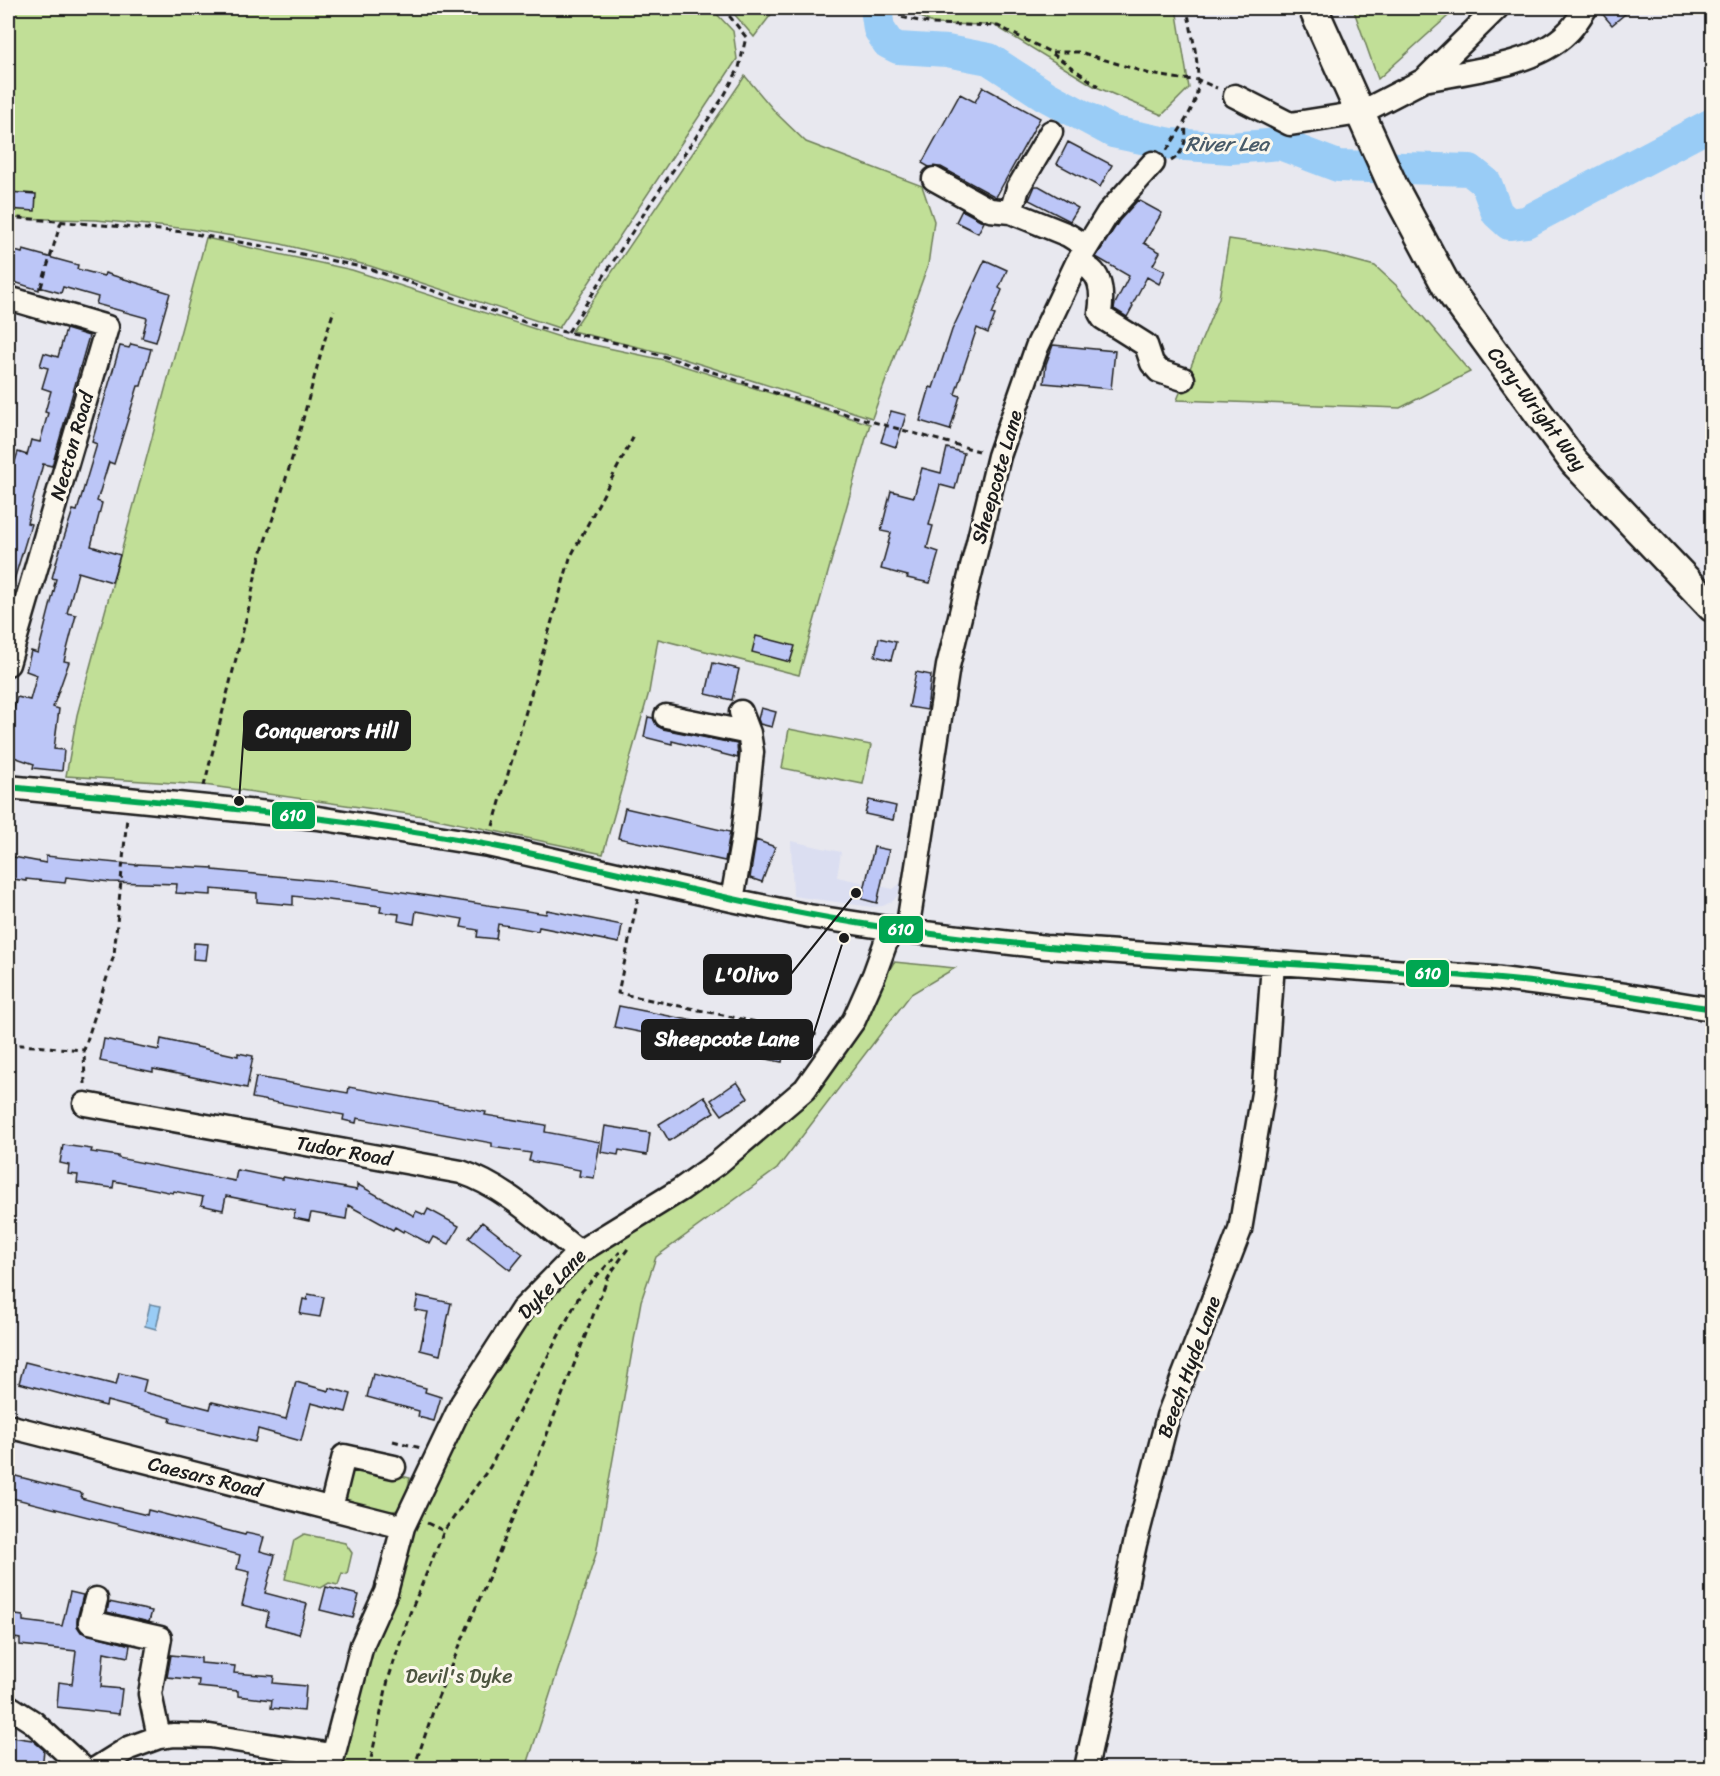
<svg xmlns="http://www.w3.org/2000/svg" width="1720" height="1776" viewBox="0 0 1720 1776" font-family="Sriracha,sans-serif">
<rect width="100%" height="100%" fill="#e8e8ef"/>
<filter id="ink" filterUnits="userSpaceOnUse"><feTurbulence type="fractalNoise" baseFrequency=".0167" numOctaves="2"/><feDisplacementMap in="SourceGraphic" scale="12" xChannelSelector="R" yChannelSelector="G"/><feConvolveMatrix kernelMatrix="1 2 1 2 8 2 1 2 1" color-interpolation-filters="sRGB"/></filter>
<g filter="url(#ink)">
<path fill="#dbdef1" d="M791,841L841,852L837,877L893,889L901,883L898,895L893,901L883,906L872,907L793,896Z"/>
<path fill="#c1df97" stroke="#6e7e5a" stroke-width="1.5" d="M8,8H711L733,31L737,59L559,328L370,266L281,244L190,229L96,220L8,218Z
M729,8H776L754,37Z
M904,8H1176L1189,88L1162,115L1094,86L994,25L934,24Z
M1353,8H1457L1378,79Z
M745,76L777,114L806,142L922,186L934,221L928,265L872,418L671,355L572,331Z
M206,238L352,270L566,339L664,360L870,424L799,675L658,639L649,692L603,854L423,816L204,785L66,776L77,715Z
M1229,239L1326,253L1375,266L1397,286L1470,372L1400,408L1177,400L1219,298Z
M789,729L871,745L863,784L782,768Z
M894,962L955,968L911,994L777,1169L656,1257L641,1301L596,1554L526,1768H331L411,1526L475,1397L530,1311L594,1245L812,1087L861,1017Z
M356,1465L410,1478C408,1486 406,1498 402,1506C394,1519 354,1506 345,1498L348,1468Z
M304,1534L345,1543L352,1553L347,1574L342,1573L338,1585L329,1583L321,1588L285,1579L294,1540Z"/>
<path fill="#99ccf6" stroke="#67869f" stroke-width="1.5" d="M150,1304L161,1306L156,1329L145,1326Z"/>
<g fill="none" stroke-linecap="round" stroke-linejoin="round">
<path stroke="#99ccf6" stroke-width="32" d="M876,8L879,29L888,43L898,48L947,51L989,59L1046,96L1113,132L1171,144L1231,148L1280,144L1338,166L1470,170L1486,183L1497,213L1509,224L1526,222L1712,124"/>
</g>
<path fill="#bcc6f7" stroke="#1c1c1c" stroke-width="1.5" d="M1599,8H1632L1612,25L1599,10Z
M983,87L1040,118L996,197L941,167H929L922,163L960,94L975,102Z
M1068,142L1112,165L1100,187L1057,164Z
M1035,186H1039L1078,208L1070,221L1029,200Z
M8,192L36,194L35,211L8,209Z
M1138,200L1162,213L1144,243L1160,252L1153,265L1165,271L1159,284L1147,277L1132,305L1133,306L1127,317L1114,309L1115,304L1129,276L1096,257L1119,221Z
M962,210L984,222L978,233L956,222Z
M8,249L22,253L23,250L78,265L77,269L104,276L105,273L170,293L156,342L142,338L147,318L96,304L98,297L63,287L61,293L39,287V290L8,280Z
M985,260L1007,270L999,288L1002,290L992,314L995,315L988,333L977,328L955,394L960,396L950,430L920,421L930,387L933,388L952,330Z
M66,329L89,336L52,466L43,464L27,523L31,524L11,590H8V483L18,452L27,455L31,440L40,442L48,413L45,412L51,391L42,388L48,368L40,366L44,353L58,357Z
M131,344L151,349L141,386H138L114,464L109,462L97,501L102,503L91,546L120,555L112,582L78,572L67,613L76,615L64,661L69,662L53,707L59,709L54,749L64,750L62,771L33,768L34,764L8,755V731L17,697L30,700L37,675L26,671L31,651L38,653L55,587L54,586L56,579L52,578L58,556L73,510L77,511L97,444L92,442L120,346L129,348Z
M1053,345L1115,351L1111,389L1044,383L1046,364Z
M891,411L906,415L896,447L881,442Z
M947,448L964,453L955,489L940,485L929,525L933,526L927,548L939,552L930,583L907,578L908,576L881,569L891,533L881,531L891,491L914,497L922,468L941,473Z
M756,636L795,646L790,662L752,652Z
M879,638L896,642L891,660L875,656Z
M713,663L739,669L732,700L706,694Z
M916,672L931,675L927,710L909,707Z
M761,708L776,712L772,727L760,724L758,719Z
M648,717L653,718L657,726L663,729L737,744L738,758L672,741V744L644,737Z
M869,800L896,806L893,820L865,814Z
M625,808L730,832L725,861L618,838Z
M756,840L775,847L762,882L750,878Z
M874,847L889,850L877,903L862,899Z
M8,856L46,863V856L137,865V864L213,868V870L337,882L546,914L547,910L622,925L619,943L539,927L538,931L498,924L496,939L477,937L478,930L461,927L463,919L416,911L414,924L398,921L399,914L380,912L381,906L293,896V905L257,902V893L211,889V895L176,893L177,884L110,882L66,877L65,883L26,879V881L8,878Z
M194,943L208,944L206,960L193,959Z
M619,1006L689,1020L690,1019L786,1042L782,1062L722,1050L723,1044L681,1035L680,1040L614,1027Z
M104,1039L159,1050L161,1039L238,1056V1053L253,1056L247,1088L153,1069V1072L100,1061Z
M256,1077L348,1093L349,1087L486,1112L485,1115L546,1125L545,1132L600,1142L594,1178L579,1176L580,1170L529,1161L531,1153L492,1147V1143L357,1118L356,1123L343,1120L344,1115L252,1098Z
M737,1082L748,1098L722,1115L711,1100Z
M704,1096L714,1112L669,1141L659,1124Z
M605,1126L650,1133L647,1155L619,1150L618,1155L601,1152Z
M63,1145L92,1149L91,1152L118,1156V1158L235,1181L237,1170L283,1179V1177L357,1190V1184L414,1216L416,1211L425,1215L428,1209L459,1226L449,1244L434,1237L430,1244L404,1230L403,1232L395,1227L393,1230L348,1205L346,1219L313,1213H311L309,1221L294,1218L295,1210L226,1196L223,1210L201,1205L203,1197L174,1191L173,1193L114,1181L113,1188L77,1183L78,1175L68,1174L69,1165L60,1163Z
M482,1222L523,1254L510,1270L469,1238Z
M308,1294L324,1297L320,1317L300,1314L303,1299L307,1300Z
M418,1296L451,1303L440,1355L420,1350L428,1312L415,1310Z
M25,1362L116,1385L119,1373L146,1380L143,1392L210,1409L212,1402L286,1419L296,1382L329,1391L330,1388L351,1394L346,1412L311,1403L301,1441L258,1429L255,1442L170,1422L171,1418L107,1401L106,1406L19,1383Z
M373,1374L426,1388L425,1392L441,1397L434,1421L418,1417L419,1411L367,1397Z
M8,1474L82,1493L81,1498L114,1507L147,1515L148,1510L245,1535L246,1533L264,1537L260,1551L275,1555L265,1593L307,1604L299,1634L266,1625L269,1612L242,1605L250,1572L237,1569L240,1555L8,1497Z
M326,1587L359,1595L353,1618L320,1610Z
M70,1592L83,1595L77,1619V1626L81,1632L130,1645L128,1657L104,1652L101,1687L122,1689L119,1714L57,1707L59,1682L72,1684L76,1651L20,1645V1639L8,1637V1614L23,1616V1621L62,1626Z
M109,1602L152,1611L149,1622L107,1612Z
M171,1655L201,1658V1663L235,1666L234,1673L274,1676L273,1683L306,1686L304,1711L271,1708L272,1700L238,1696V1691L198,1687L199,1680L167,1677Z
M12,1737L32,1740L44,1750L42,1768H8Z"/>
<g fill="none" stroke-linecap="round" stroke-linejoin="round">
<g stroke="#1c1c1c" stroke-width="27">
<path id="minor" d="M1424,80C1468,71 1534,66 1567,33C1575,26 1580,16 1586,8
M1235,96L1290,124L1360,113L1424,80L1497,8
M934,179L990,210L1011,212L1068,235L1087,247
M1011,212L1018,188L1051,132
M1077,263C1081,265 1088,267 1091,270C1103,280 1102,299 1100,313L1103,318L1146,345L1152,363L1159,371L1183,379
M8,298L107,327L8,664
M666,716L749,733
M8,787L318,818L488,845L732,900L809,916L907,931L1046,947L1493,978L1625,995L1712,1009
M732,900L743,837L752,752L749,733L741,712
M907,931L948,666L999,456L1037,347L1077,263L1108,213L1153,163
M85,1104L461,1172C506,1187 542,1223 579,1252
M8,1426L403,1527
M331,1508L344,1456L394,1467
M96,1599L90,1622L160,1638L150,1694L159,1737
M8,1706L33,1722L83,1768
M97,1768L129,1748L159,1737L174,1735L210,1736L332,1755
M330,1768L362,1645L386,1592L403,1527L462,1403L522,1310L579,1252L680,1190L718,1163L805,1089L854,1020L874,975L891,928
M1086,1768L1135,1544L1168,1416L1240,1230L1264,1087L1273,964"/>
</g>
<g stroke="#1c1c1c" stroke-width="33">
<path id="major" d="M1313,8L1393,186L1447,287L1574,462L1712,607"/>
</g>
<path stroke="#1c1c1c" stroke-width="3" stroke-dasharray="6 4.5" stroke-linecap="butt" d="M898,8L901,17L933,24L998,26L1050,52L1098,86
M1052,52H1080L1150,74L1181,79L1198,80L1217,88
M1167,150C1177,134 1194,110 1197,92C1201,67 1191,32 1187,8
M1171,161C1185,152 1187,139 1185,123
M8,217L183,232L279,249L370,269L545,329C627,340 704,370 782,395C847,415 913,433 979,451
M41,287L61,222
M568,332L652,201L724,96L739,68L746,37L723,8
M204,786L251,599C257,556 275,516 287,475C304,420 316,365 334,310
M493,826L570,558L634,436
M638,898L618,993L818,1035
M8,1044L84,1050
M85,1084L84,1050L114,955L127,817
M393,1441L421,1448
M427,1523L444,1531
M369,1768L388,1680L410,1613L444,1531L490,1467L582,1291L620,1252
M414,1768L438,1697L525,1491L608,1277L629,1247"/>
<use href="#minor" stroke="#fbf7ec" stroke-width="22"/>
<use href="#major" stroke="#fbf7ec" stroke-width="28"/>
<g stroke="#fbf7ec" stroke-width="10">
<path id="bus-1" d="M8,787C168,803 330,814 489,845C627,872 763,911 903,930C1098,958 1294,961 1489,978C1564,984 1638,997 1712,1009"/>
</g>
<use href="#bus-1" stroke="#00a651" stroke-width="6"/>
</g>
</g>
<g text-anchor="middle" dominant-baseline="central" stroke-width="6" stroke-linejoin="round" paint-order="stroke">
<g font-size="20" fill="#1c1c1c" stroke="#fbf7ec">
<text transform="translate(1537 409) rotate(53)">Cory-Wright Way</text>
<text transform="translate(72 446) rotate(-74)">Necton Road</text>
<text transform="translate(997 477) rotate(-74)">Sheepcote Lane</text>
<text transform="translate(344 1151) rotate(10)">Tudor Road</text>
<text transform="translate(552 1284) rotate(-46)">Dyke Lane</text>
<text transform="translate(1189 1367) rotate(-70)">Beech Hyde Lane</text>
<text transform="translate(205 1477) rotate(14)">Caesars Road</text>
</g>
<g font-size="20" fill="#4e5641" stroke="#fbf7ec">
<text x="459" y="1676">Devil's Dyke</text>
</g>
<g font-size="21" font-style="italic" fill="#485a68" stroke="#fbf7ec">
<text x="1227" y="144">River Lea</text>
</g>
</g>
<path fill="none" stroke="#1c1c1c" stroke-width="2" d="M239 801L244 730M856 893L791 974M844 938L812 1039"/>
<g fill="#1c1c1c" stroke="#fbf7ec" stroke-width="2">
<circle cx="239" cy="801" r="6"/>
<circle cx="856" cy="893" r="6"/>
<circle cx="844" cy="938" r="6"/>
</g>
<g fill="#1c1c1c" stroke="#1c1c1c" stroke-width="2">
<rect x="244" y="711" width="166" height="39" rx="6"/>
<rect x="704" y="955" width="87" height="39" rx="6"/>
<rect x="642" y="1020" width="170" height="39" rx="6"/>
</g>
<g font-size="21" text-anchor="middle" font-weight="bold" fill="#fff">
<text x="327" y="738">Conquerors Hill</text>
<text x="747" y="982">L'Olivo</text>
<text x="727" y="1046">Sheepcote Lane</text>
</g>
<g stroke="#fbf7ec" stroke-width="2">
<rect x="271" y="801" width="45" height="29" rx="6" fill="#00a651"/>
<rect x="878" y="915" width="46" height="29" rx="6" fill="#00a651"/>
<rect x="1405" y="959" width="45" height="29" rx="6" fill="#00a651"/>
</g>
<g font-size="16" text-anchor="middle" font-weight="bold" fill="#fff">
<text x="293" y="821">610</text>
<text x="901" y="935">610</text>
<text x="1428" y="979">610</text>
</g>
<rect width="1720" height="1776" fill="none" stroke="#fbf7ec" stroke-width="30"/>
<rect x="15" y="15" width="1690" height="1746" fill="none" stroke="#1c1c1c" stroke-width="2" filter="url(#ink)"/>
</svg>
